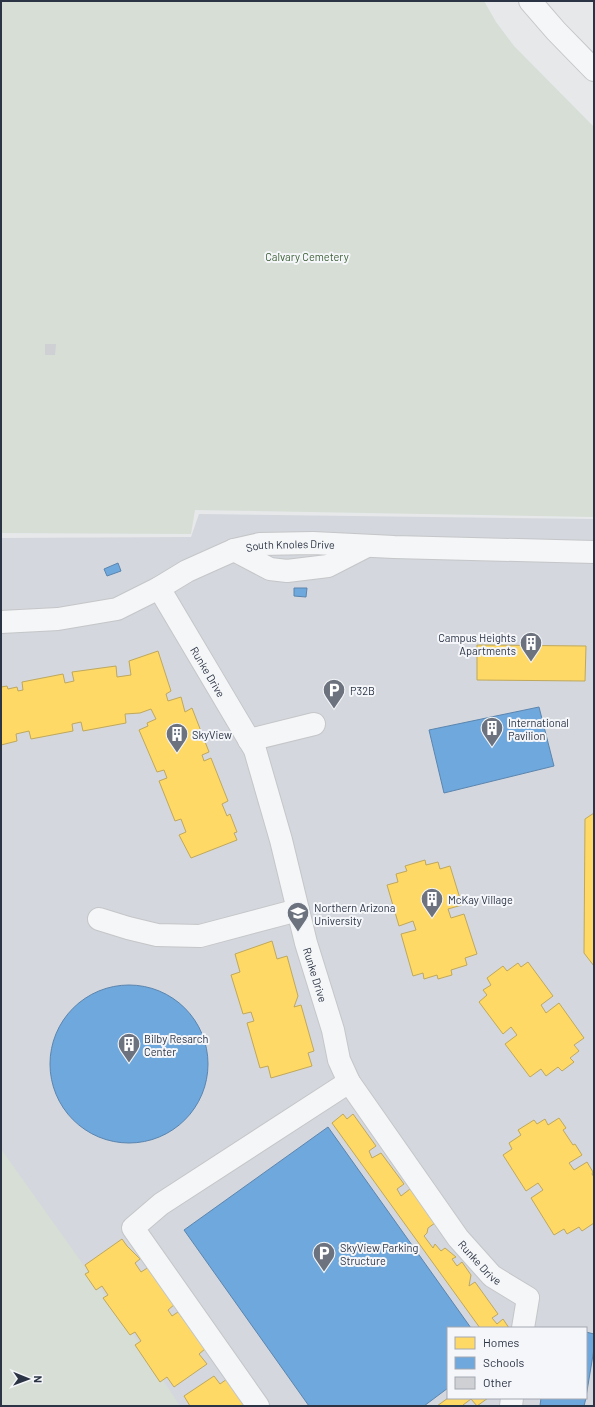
<svg xmlns="http://www.w3.org/2000/svg" width="595" height="1407" viewBox="0 0 595 1407" font-family="Barlow,sans-serif">
<rect width="100%" height="100%" fill="#e6e8ea"/>
<path fill="#d4d7dd" fill-rule="evenodd" d="M199,514L594,519V1406H1V538L191,537ZM448,1328H586V1398H448Z"/>
<path fill="#d6ded6" d="M1,1H484L496,22L514,46L594,127V517L195,510L191,534L1,533Z
M1,1149L137,1340L180,1406H1Z"/>
<path fill="#ffd966" stroke="#bfa85c" d="M477,645L586,646L585,681L477,680Z
M158,651L171,691L166,694L168,701L181,697L185,712L192,708L209,752L202,755L204,761L211,758L228,801L222,804L227,816L230,814L237,832L234,833L237,840L191,858L179,835L186,832L181,819L175,821L159,781L167,778L164,770L157,772L139,730L148,726L147,723L156,719L151,709L140,713L125,714L126,723L83,731L81,722L72,724L73,731L31,739L29,731L16,734L17,741L1,745V687L7,686L8,689L17,687L18,691L23,690L22,682L63,674L65,683L74,681L72,672L116,666L117,677L131,675L129,661Z
M594,813V966L584,953L585,819Z
M425,860L426,865L438,862L440,869L450,866L462,905L448,909L451,918L464,914L477,954L465,958L467,965L451,970L452,975L438,979L437,975L424,979L423,973L413,976L401,934L416,930L413,921L399,926L387,885L398,882L396,874L407,871L405,866Z
M272,941L277,959L287,956L298,996L294,1007L301,1005L314,1051L308,1053L312,1066L271,1078L268,1066L260,1068L247,1023L254,1021L251,1012L243,1014L231,975L240,972L235,954Z
M528,962L553,996L541,1005L546,1013L559,1003L584,1038L574,1045L579,1051L570,1058L574,1062L562,1071L558,1067L546,1076L541,1069L530,1077L505,1044L517,1035L511,1027L503,1034L479,1002L487,995L483,990L491,985L487,978L503,966L507,971L518,963L521,967Z
M343,1114L347,1119L353,1114L376,1146L369,1151L372,1158L381,1153L404,1184L397,1189L401,1196L410,1189L435,1223L428,1228L427,1233L424,1236L433,1248L435,1244L441,1251L445,1248L456,1257L452,1259L457,1266L462,1262L471,1275L469,1286L475,1282L498,1314L492,1318L497,1324L503,1319L509,1328H480L332,1123Z
M559,1118L566,1128L563,1130L573,1145L575,1144L582,1155L569,1163L574,1170L587,1162L593,1172L592,1174L594,1177V1223L582,1231L579,1227L567,1234L564,1229L554,1235L531,1198L543,1190L538,1183L526,1191L503,1155L512,1149L509,1143L521,1135L518,1130L534,1120L537,1124L545,1119L548,1125Z
M122,1239L127,1246L140,1259L135,1263L141,1272L149,1267L175,1304L168,1310L172,1316L178,1312L205,1349L199,1354L207,1364L174,1387L167,1377L160,1382L135,1345L141,1341L135,1332L130,1335L103,1298L108,1295L102,1286L96,1290L85,1274L89,1272L85,1265Z
M214,1376L220,1384L227,1379L246,1406H190L184,1396Z
M448,1398H488L477,1406L471,1399L463,1405L464,1406H437Z"/>
<path fill="#6fa8dc" stroke="#5b85af" d="M118,563L121,571L107,576L104,569Z
M294,588H307L306,597L294,596Z
M539,707L554,766L444,793L429,730Z
M50 1064a79 79 0 1 1 158 0a79 79 0 1 1-158 0Z
M328,1127L471,1328H448V1388L424,1406H309L184,1230Z
M586,1332L594,1334V1349L586,1397Z
M541,1398H586L584,1406H540Z"/>
<path fill="#ced0d3" d="M45,344H56L55,355H45Z"/>
<g fill="none" stroke-linecap="round" stroke-linejoin="round">
<g stroke="#c4c6c8" stroke-width="24">
<g id="minor">
<path d="M530,1L556,31L594,70"/>
<path d="M234,550L270,569L287,571L328,566L367,546"/>
<path id="s1" d="M159,588L255,750L281,840L306,943L333,1030L339,1060L349,1082L458,1238L492,1276L528,1298L523,1328"/>
<path id="s2" d="M1,622L58,619L117,609L159,588L187,571L216,558L234,550L260,544L313,543L394,547L594,552"/>
<path d="M249,740L314,724"/>
<path d="M99,919L128,928L157,935L200,936L298,910"/>
<path d="M258,1406L133,1228L161,1204L349,1082"/>
<path d="M511,1406L512,1398"/>
</g>
</g>
<use href="#minor" stroke="#f5f6f7" stroke-width="22"/>
</g>
<defs>
<g id="building-pin" transform="scale(1.15)"><path d="M0 17L-7.5 6A9.5 9.5 0 1 1 7.5 6Z" fill="#6c737f" stroke="#f4f6f9"/><path d="M-4-6H4V6H1V3H-1V6H-4ZM-2.5-4.3h1.7v1.8h-1.7ZM.8-4.3h1.7v1.8H.8ZM-2.5-1h1.7V.8h-1.7ZM.8-1h1.7V.8H.8Z" fill="#fff"/></g>
<g id="parking-pin" transform="scale(1.15)"><path d="M0 17L-7.5 6A9.5 9.5 0 1 1 7.5 6Z" fill="#6c737f" stroke="#f4f6f9"/><path d="M-3.5-5.5H1a3.5 3.5 0 0 1 0 7H-1V5.5H-3.5ZM-1-3.4V-.6H.8a1.4 1.4 0 0 0 0-2.8Z" fill="#fff"/></g>
<g id="university-pin" transform="scale(1.15)"><path d="M0 17L-7.5 6A9.5 9.5 0 1 1 7.5 6Z" fill="#6c737f" stroke="#f4f6f9"/><path d="M0-5L7-2L0 1L-7-2ZM-4 1L0 2.5L4 1V4Q0 6-4 4Z" fill="#fff"/></g>
</defs>
<g fill-rule="evenodd">
<use href="#building-pin" x="531" y="643"/>
<use href="#parking-pin" x="334" y="690"/>
<use href="#building-pin" x="492" y="728"/>
<use href="#building-pin" x="177" y="734"/>
<use href="#building-pin" x="432" y="899"/>
<use href="#university-pin" x="298" y="913"/>
<use href="#building-pin" x="129" y="1044"/>
<use href="#parking-pin" x="324" y="1253"/>
</g>
<g text-anchor="middle" dominant-baseline="central" stroke-width="4" stroke-linejoin="round" paint-order="stroke">
<g font-size="11" fill="#3f6138" stroke="#f4f6f9">
<text x="307" y="256">Calvary Cemetery</text>
</g>
<g font-size="11" fill="#2b3445" stroke="#f4f6f9">
<text stroke="none"><textPath href="#s2" startOffset="305">South Knoles Drive</textPath></text>
<text stroke="none"><textPath href="#s1" startOffset="97">Runke Drive</textPath></text>
<text stroke="none"><textPath href="#s1" startOffset="421">Runke Drive</textPath></text>
<text stroke="none"><textPath href="#s1" startOffset="757">Runke Drive</textPath></text>
</g>
<g font-size="11" fill="#2b3445" stroke="#f4f6f9" text-anchor="start">
<text x="516" y="637" text-anchor="end">Campus Heights<tspan x="516" dy="13">Apartments</tspan></text>
<text x="350" y="690">P32B</text>
<text x="508" y="722">International<tspan x="508" dy="13">Pavilion</tspan></text>
<text x="192" y="734">SkyView</text>
<text x="448" y="899">McKay Village</text>
<text x="314" y="907">Northern Arizona<tspan x="314" dy="13">University</tspan></text>
<text x="144" y="1038">Bilby Resarch<tspan x="144" dy="13">Center</tspan></text>
<text x="340" y="1247">SkyView Parking<tspan x="340" dy="13">Structure</tspan></text>
</g>
</g>
<rect width="595" height="1407" fill="none" stroke="#2b3445" stroke-width="4"/>
<rect x="447" y="1327" width="140" height="72" fill="#f4f6f9" stroke="#a4a8b1"/>
<rect x="455" y="1337" width="20" height="12" fill="#ffd966" stroke="#a4a8b1"/>
<text x="483" y="1347" font-size="12" fill="#2b3445">Homes</text>
<rect x="455" y="1357" width="20" height="12" fill="#6fa8dc" stroke="#a4a8b1"/>
<text x="483" y="1367" font-size="12" fill="#2b3445">Schools</text>
<rect x="455" y="1377" width="20" height="12" fill="#ced0d3" stroke="#a4a8b1"/>
<text x="483" y="1387" font-size="12" fill="#2b3445">Other</text>
<g transform="translate(28 1379) rotate(91)" stroke="#f4f6f9" stroke-width="3" paint-order="stroke">
<path d="M0-3L7 15L0 10L-7 15Z" fill="#2b3445"/>
<text y="-6" font-size="11" font-weight="bold" text-anchor="middle" fill="#2b3445">N</text>
</g>
</svg>
